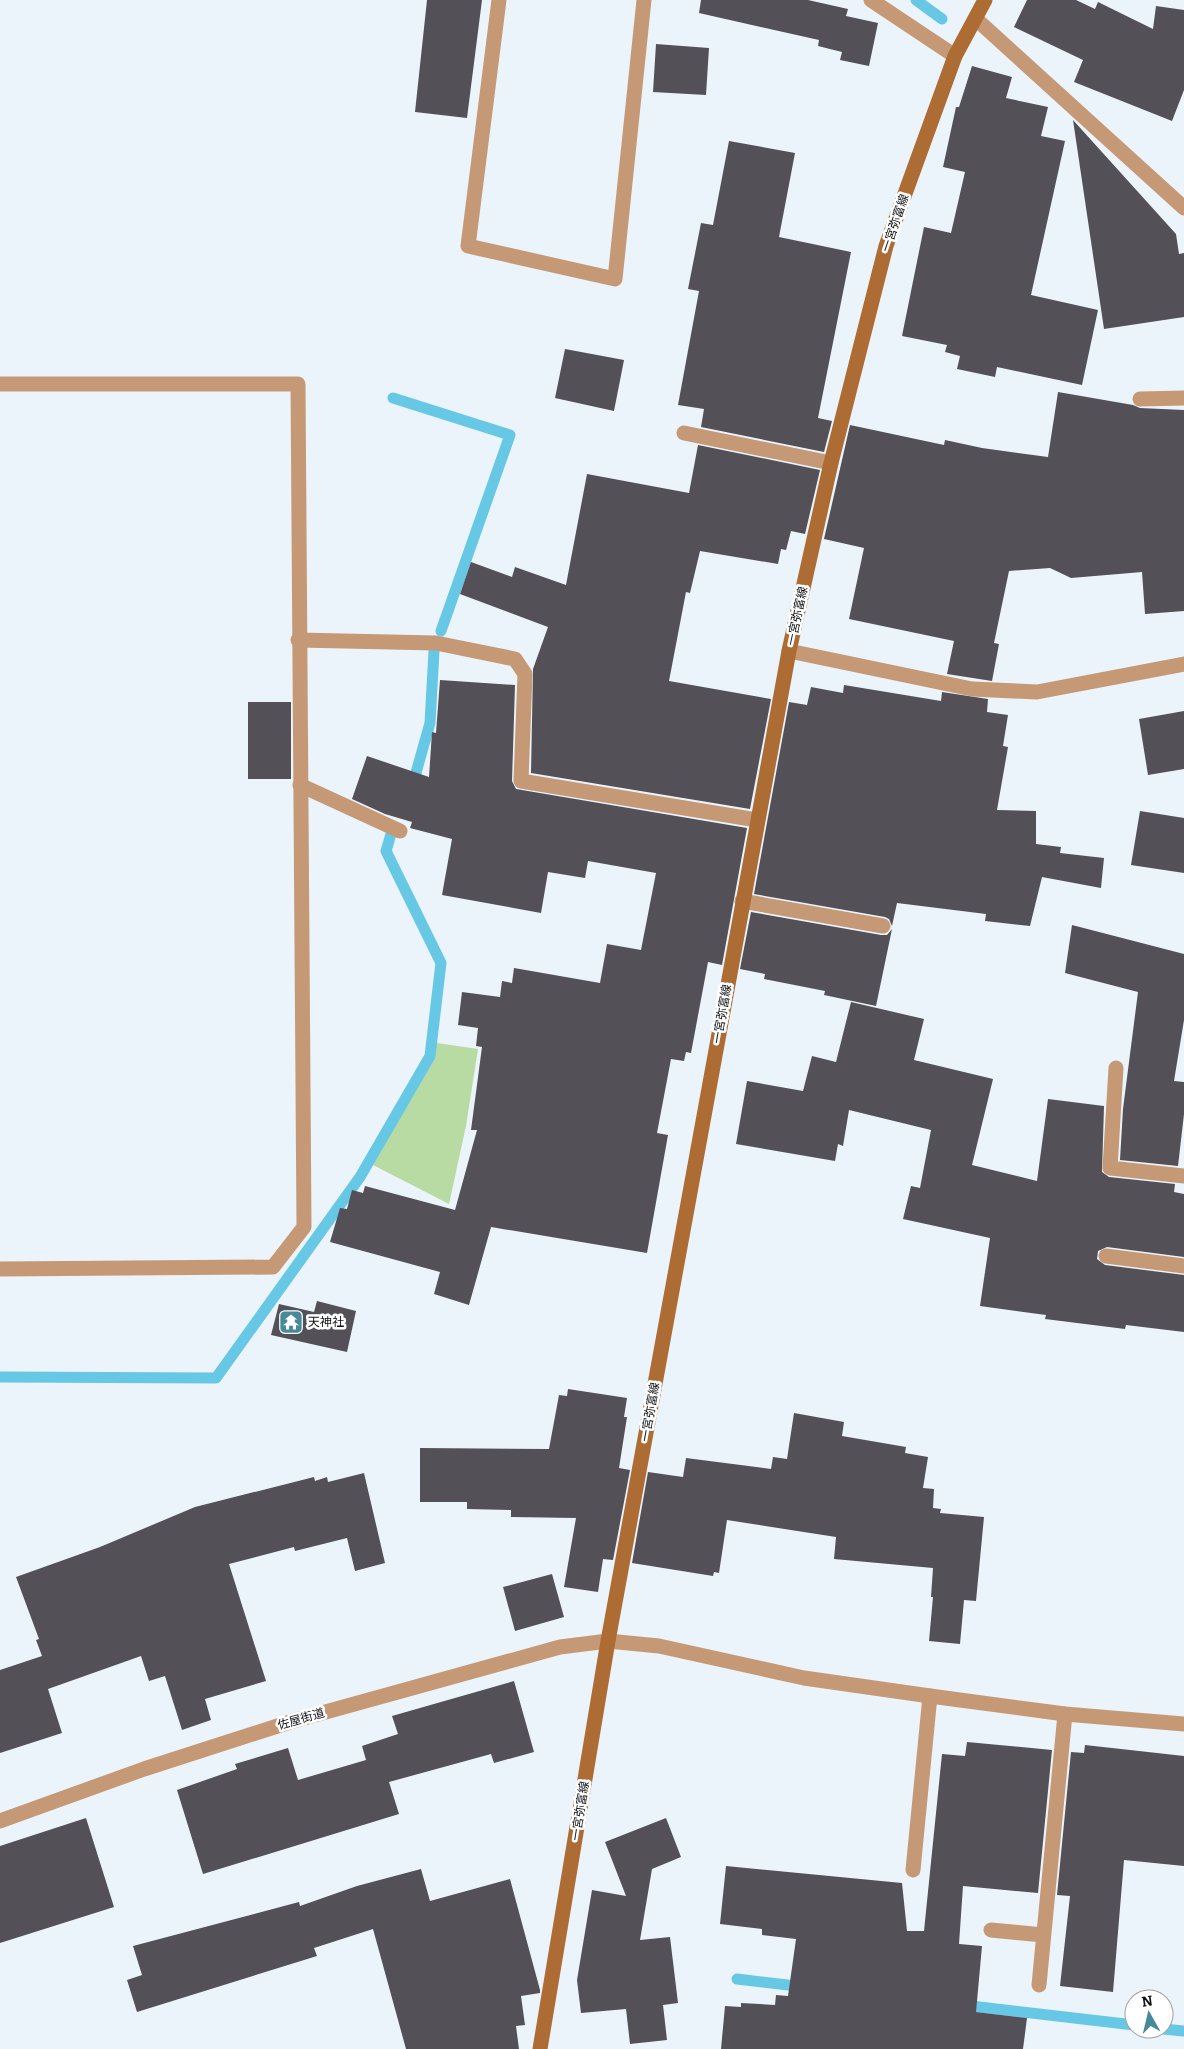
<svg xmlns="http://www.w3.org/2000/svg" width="1184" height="2049" viewBox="0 0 1184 2049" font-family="Bitter,'Noto Sans JP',serif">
<rect width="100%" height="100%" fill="#ecf4fb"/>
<path fill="#b7dba2" d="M437,1043L478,1049L466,1126L449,1204L373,1165L433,1059Z"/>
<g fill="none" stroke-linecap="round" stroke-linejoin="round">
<path stroke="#67c8e6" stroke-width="11" d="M916,0L942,19
M393,398L510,435L441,631
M412,787L430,723L434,651
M0,1377L216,1378L360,1177L430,1056L441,963L386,851L391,834
M737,1979L805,1987
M963,2005L1134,2025
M1164,2029L1183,2031"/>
</g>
<path fill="#535057" d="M427,0H482L467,118L415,112Z
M701,0H808L848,9L846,16L878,23L869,66L840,60L842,52L818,46L819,40L699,13Z
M1027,0H1076L1095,9L1098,2L1153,29L1156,6L1184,10V90L1172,121L1074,82L1083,60L1014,27Z
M656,44L709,48L706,95L653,92Z
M972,66L1012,77L1006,98L1048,107L1041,136L1065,141L1031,295L1098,310L1082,385L997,367L995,377L957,369L960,356L945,352L947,345L902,336L924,227L951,233L965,172L943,167L956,107H959Z
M1073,120L1176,234L1179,254L1184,253V317L1104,329Z
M729,141L795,153L779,237L851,252L818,418L832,421L824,452L701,427L704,409L678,405L699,291L688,289L701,223L713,225Z
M565,349L624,360L614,411L555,398Z
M1058,392L1133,405L1140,408L1184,410V611L1145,614L1142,572L1071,578L1050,568L1009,571L994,643L999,644L992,681L947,674L954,641L849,619L864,548L824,539L850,425L944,445L945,440L982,448L1048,457Z
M698,445L820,470L805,534L791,531L786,550L781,549L778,564L700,551L690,593L686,592L669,681L771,699L750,809L531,773L533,669L548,627L460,594L471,562L512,577L515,567L566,585L587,474L689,493Z
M440,680L515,685L512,781L516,789L747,828L722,965L708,962L691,1053L686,1052L684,1061L671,1059L657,1133L668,1135L647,1253L491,1227L469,1305L434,1294L440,1272L330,1242L340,1208L347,1209L352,1190L363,1193L365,1186L455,1210L477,1130H471L482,1047L476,1046L478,1028L458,1025L462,992L500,997L502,981L512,983L514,968L600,983L607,944L641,950L656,873L588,861L585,878L548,872L541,913L442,895L452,839L410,828L412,822L385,814L352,799L367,756L429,777L432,732L436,733Z
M844,685L941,701L942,692L988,699L987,712L1008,715L1003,746L1008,747L997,810L1036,811V844L1061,847L1060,853L1104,858L1101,888L1042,877L1030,926L985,921L986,914L897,903L892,926L889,919L885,917L754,894L789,702L807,705L811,687L843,693Z
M248,702H291V779H248Z
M1184,711V769L1148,775L1139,719Z
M1140,811L1184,818V873L1131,865Z
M751,912L881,935H887L892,929L876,1006L824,995L825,991L764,979L765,974L740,969Z
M1072,925L1184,954V1020L1174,1081L1184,1082V1114L1178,1166L1120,1160L1123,1109L1138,992L1065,973Z
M851,1002L924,1019L914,1060L993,1079L972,1165L1037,1181L1048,1099L1104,1106L1102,1172L1109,1177L1175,1184L1174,1192L1184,1194V1257L1107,1247L1098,1251L1097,1259L1105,1265L1184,1275V1332L1126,1325L1125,1329L1045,1319L1046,1315L980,1306L990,1238L903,1219L911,1186L920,1188L931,1130L849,1110L843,1146L838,1144L835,1161L736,1144L747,1081L803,1091L812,1056L836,1062Z
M317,1301L356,1311L347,1352L271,1335L279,1304L314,1312Z
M568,1389L627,1398L624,1417H627L619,1468L630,1470L613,1560L603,1559L598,1592L564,1587L576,1518L511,1517V1510L467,1509V1502H420V1448L549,1449L559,1395L567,1396Z
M794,1413L844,1422L842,1436L906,1447L905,1453L928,1457L923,1488L934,1489L933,1508L941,1509L940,1513L984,1517L976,1601L964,1600L960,1644L929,1641L933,1597H931L933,1568L834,1559L836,1537L727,1520L719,1573L714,1572L713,1576L632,1563L648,1472L683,1477L686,1458L771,1469L773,1457L787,1459Z
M364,1473L385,1563L355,1571L347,1538L295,1551L294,1547L229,1564L266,1681L205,1699L211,1720L182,1730L165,1676L149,1681L141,1656L48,1689L62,1733L0,1753V1670L42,1656L36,1640L39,1639L16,1577L100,1547L195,1507L314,1477L315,1481L327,1477L328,1482Z
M552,1574L564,1617L515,1631L503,1587Z
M514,1681L534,1752L494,1763L491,1754L389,1782L399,1814L203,1874L177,1790L237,1769L235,1764L288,1748L298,1780L366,1760L362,1746L398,1734L392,1716Z
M967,1742L1052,1750L1038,1893L963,1886L959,1944L982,1946L976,2012L1027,2018L1023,2049H721L725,2006L741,2007V2003L775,2005L776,1995L788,1996L796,1939L762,1935V1929L720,1924L726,1866L902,1883L907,1931H924L942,1754L965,1756Z
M1085,1745L1184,1756V1866L1124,1860L1113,1992L1060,1986L1070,1896L1057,1895L1071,1752L1084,1753Z
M86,1818L114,1907L0,1943V1846Z
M666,1818L681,1857L652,1869L640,1940L670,1937L678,2003L663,2005L667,2040L630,2044L626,2009L581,2013L577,1980L592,1890L626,1896L605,1842Z
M421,1869L430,1901L510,1879L540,1990V1993L521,1996L525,2025L516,2026L519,2049H406L373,1929L314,1948L317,1956L137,2012L127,1980L142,1975L133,1946L299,1902L300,1906L357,1886Z"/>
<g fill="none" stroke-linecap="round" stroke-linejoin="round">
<path stroke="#c69976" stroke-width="15" d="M1140,399L1184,398
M684,433L831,463
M300,785L400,831
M742,901L883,926
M1116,1068L1110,1168L1184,1176
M1106,1256L1184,1266
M913,1870L930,1696
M991,1930L1043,1935
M1039,1985L1065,1714"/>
<path stroke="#c69976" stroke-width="15" d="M499,0L468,246L615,279L644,0
M871,0L955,56
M976,19L1184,208
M0,384H298L304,1227L273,1267L0,1269
M298,640L436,643L515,659L525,674L521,781L757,820
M789,651L972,689L1037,692L1184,664
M0,1821L144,1769L293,1721L560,1647L608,1641"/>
<path stroke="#c69976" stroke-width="15" d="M608,1641L659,1646L804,1678L930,1696L1065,1714L1184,1724"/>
<path stroke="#ad6c34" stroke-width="15" d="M540,2049L608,1641L789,651L831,463L886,246L955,56L985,0"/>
</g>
<defs>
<g id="temple-square" transform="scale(1.25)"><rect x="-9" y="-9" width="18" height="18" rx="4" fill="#468998" stroke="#fff"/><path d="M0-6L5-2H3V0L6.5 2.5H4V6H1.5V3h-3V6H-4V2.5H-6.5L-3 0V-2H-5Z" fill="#fff"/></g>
</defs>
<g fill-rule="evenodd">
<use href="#temple-square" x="291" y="1322"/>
</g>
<g text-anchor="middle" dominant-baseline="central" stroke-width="5" stroke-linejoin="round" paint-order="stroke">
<g font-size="12" fill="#0f1114" stroke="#fff">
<text transform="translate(895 223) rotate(-71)">一宮弥富線</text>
<text transform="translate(797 616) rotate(-78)">一宮弥富線</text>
<text transform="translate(722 1014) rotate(-80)">一宮弥富線</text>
<text transform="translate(650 1412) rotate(-80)">一宮弥富線</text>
<text transform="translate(301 1719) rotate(-16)">佐屋街道</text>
<text transform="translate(580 1811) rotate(-81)">一宮弥富線</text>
</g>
<g font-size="12" fill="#0f1114" stroke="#fff" text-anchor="start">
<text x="308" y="1322">天神社</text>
</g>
</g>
<g transform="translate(1149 2014) rotate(352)"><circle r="24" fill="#ffffff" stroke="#9fa0a1"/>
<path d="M0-4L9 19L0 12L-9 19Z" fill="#468998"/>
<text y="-8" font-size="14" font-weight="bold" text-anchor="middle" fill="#0f1114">N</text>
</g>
</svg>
